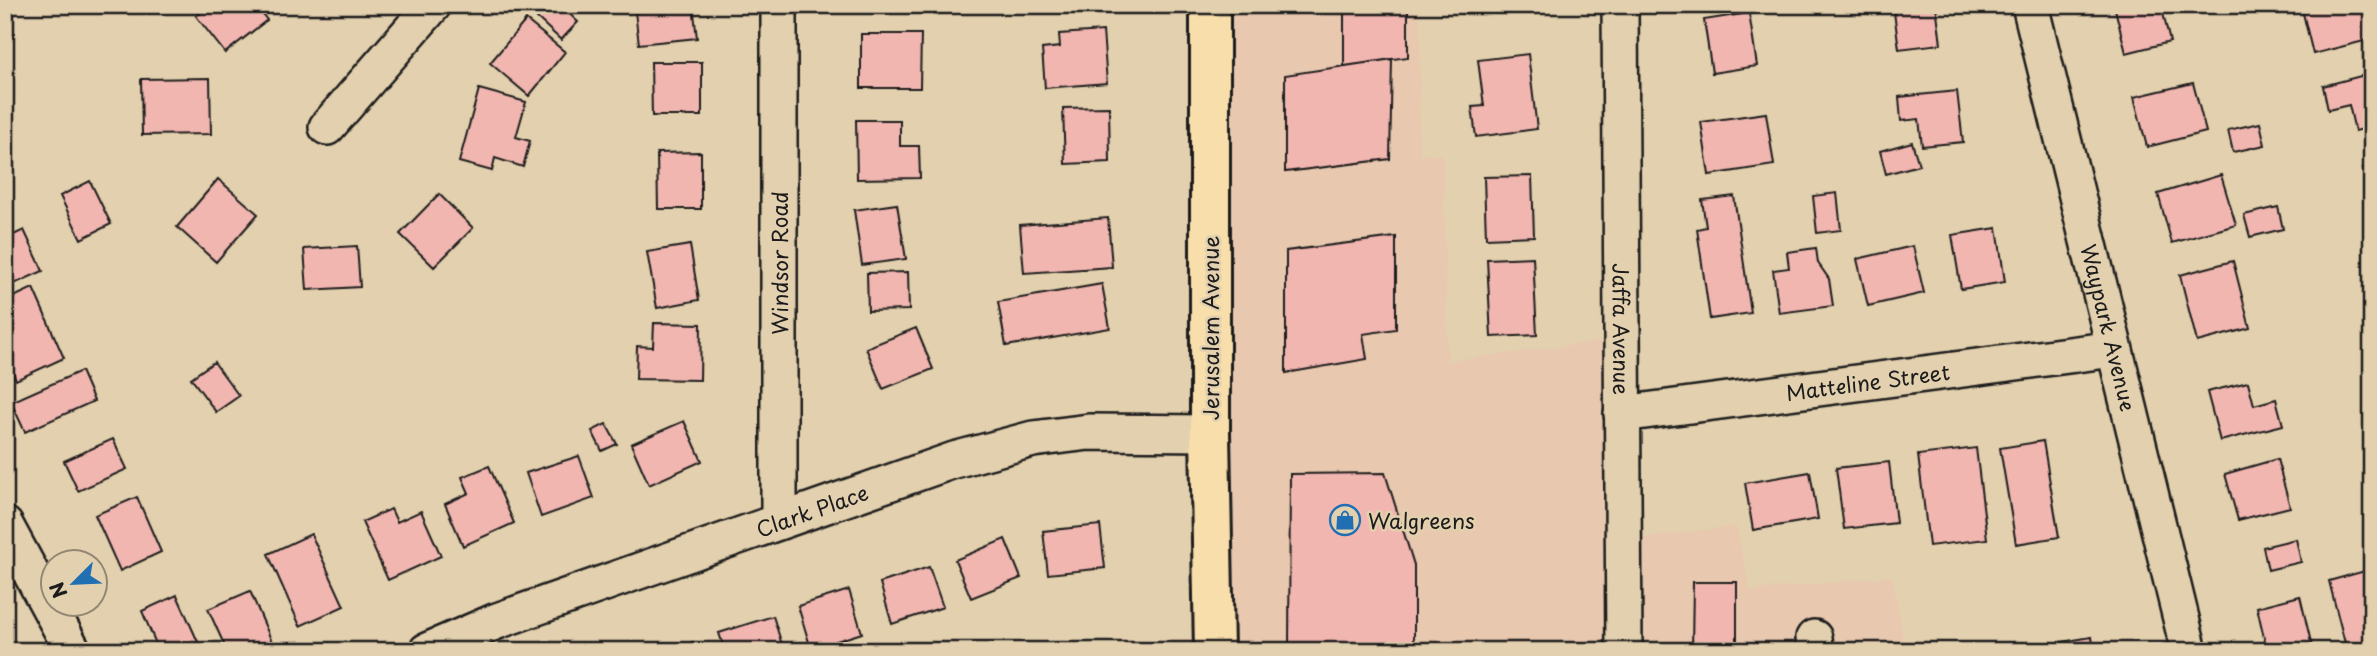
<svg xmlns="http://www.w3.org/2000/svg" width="2377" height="656" viewBox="0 0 2377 656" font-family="'Playpen Sans',sans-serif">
<rect width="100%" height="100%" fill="#e3d0ae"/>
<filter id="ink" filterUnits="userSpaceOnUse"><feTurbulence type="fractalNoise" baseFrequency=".0143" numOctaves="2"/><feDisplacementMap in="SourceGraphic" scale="14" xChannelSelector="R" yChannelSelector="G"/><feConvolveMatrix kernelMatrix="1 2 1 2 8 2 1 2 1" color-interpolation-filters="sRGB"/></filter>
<g filter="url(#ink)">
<path fill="#e8c8af" d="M1210,5H1420L1419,154L1443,155L1447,361L1621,339L1623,541L1736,526L1750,591L1892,576L1905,651H1146L1214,631Z"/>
<path fill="#f2b6b0" stroke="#1c1c1c" stroke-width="2" d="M211,5H255L267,20L225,53L196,16Z
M546,5H560L578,22L561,40L536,17Z
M651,5H693L697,38L639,44L635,12L652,10Z
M1344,5H1408V57L1344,66Z
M1466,5H1526V7L1466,9Z
M1893,5H1936L1941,44L1899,49Z
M2114,5H2161L2170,42L2126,53Z
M2301,5H2366L2372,26V39L2313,54Z
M1749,13L1757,66L1712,73L1704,20Z
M526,20L565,52L529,96L490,63Z
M1103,31L1107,83L1045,88L1042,49L1060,47L1059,34Z
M861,34H921L920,88H861Z
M1528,54L1537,129L1476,137L1472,107L1484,106L1478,60Z
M1392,59L1390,159L1285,172V75Z
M651,62H702V116H652Z
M2372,73V127L2355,131L2349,105L2328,110L2323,86Z
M210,78L211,134L142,135L141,79Z
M2193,83L2206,132L2147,147L2134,97Z
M479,89L526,102L516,137L530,141L523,167L495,158L492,171L459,162Z
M1957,91L1963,142L1922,146L1919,119L1901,121L1899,97Z
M1109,107L1110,162L1065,164L1063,108Z
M1766,113L1774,165L1709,175L1701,122Z
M856,120H900V146H919L920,178L857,179Z
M2260,123L2265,145L2233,152L2228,130Z
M1912,142L1919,165L1886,174L1880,151Z
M701,152V209H658L657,153Z
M2372,167V198L2363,169Z
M2221,175L2236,225L2172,243L2158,194Z
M1532,176L1534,236L1486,238L1484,177Z
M218,179L258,214L216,262L177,227Z
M90,181L111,224L81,239L60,196Z
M1837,193L1841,230L1817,233L1813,196Z
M439,194L473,228L434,267L400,234Z
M1734,196L1751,313L1710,319L1697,229L1706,227L1702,200Z
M897,204L906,259L862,265L854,210Z
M2278,207L2283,229L2250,237L2244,215Z
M1108,218L1112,267L1024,273L1020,225Z
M1997,228L2005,282L1961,289L1952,235Z
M24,230L43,271L5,288V239Z
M1396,237V329L1363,334L1367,359L1286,373V251Z
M690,245L699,300L657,308L647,252Z
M357,246L360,287L307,290L304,249Z
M1913,246L1924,293L1868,306L1857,259Z
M1816,248L1818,263L1829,279L1833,306L1779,313L1773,270L1789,268L1787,252Z
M1533,257L1537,335L1491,337L1487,259Z
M2233,261L2250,328L2197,342L2180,275Z
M908,272L909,310L868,311L867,273Z
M1102,284L1110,328L1006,346L998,302Z
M33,288L64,358L16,380L5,355V301Z
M654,323L701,324L700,380L636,379L637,346L653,347Z
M916,328L933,369L883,389L866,348Z
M214,362L239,396L216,412L191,378Z
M81,371L94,401L25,432L11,402Z
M2248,382L2254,405L2276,399L2283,425L2220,441L2207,392Z
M684,421L702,461L649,485L631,444Z
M606,424L617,444L602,451L592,431Z
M113,439L127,469L78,491L64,461Z
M2043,441L2059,537L2016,544L2000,448Z
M1976,448L1987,539L1929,546L1918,455Z
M579,456L594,498L541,517L526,473Z
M2277,459L2290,507L2238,520L2225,474Z
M1889,462L1896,523L1844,529L1836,468Z
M489,466L514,523L463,546L445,504L469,493L462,477Z
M1810,472L1818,519L1753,530L1745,483Z
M1385,473L1414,565V651H1289L1290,474Z
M137,497L161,552L120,571L95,515Z
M391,509L397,522L421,511L441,556L388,580L362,522Z
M1100,525L1105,568L1048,574L1043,531Z
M311,534L344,606L300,626L268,554Z
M1005,539L1021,578L971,598L955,560Z
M2296,539L2301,562L2268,570L2263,547Z
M929,567L943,607L892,624L880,583Z
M2372,569V645L2347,651L2329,581Z
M1693,582H1737V651H1692Z
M849,590L862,633L811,649L798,606Z
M250,591L276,651H227L208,609Z
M177,595L202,651H159L142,611Z
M2300,596L2313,651H2267L2257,607Z
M773,616L784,651H725L719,633Z
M2092,637L2094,651H2050L2049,644Z
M693,642L696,651H665Z"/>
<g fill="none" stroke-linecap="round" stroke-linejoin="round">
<g stroke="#1c1c1c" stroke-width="40">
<g id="minor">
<path d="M779,5V521"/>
<path id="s1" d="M1620,5L1624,651"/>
<path id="s2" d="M2030,5L2189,651"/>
<path d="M327,127L433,5"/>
<path id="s3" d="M1622,414L2114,349"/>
<path d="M5,525L73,651"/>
<path d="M1814,638L1816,651"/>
<path id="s4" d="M427,651L497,621L954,460L1033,439L1089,432L1210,433"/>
</g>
</g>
<g stroke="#1c1c1c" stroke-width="44">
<path id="major" d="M1210,5V433L1214,651"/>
</g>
<use href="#minor" stroke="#e3d0ae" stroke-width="35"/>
<use href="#major" stroke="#f8deab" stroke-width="38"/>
</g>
</g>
<defs>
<g id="shop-ring" transform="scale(1.575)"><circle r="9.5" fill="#e3d0ae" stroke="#1f6fb2" stroke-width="1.5"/><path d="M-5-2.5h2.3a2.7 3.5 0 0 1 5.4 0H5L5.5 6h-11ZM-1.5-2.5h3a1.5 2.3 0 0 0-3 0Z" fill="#1f6fb2"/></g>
</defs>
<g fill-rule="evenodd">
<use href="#shop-ring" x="1345" y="520"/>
</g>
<g text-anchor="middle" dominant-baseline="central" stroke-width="5" stroke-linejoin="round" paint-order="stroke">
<g font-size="21" fill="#1c1c1c" stroke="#e3d0ae">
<text transform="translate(779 263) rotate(-90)">Windsor Road</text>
<text transform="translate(1210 328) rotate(-90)">Jerusalem Avenue</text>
<text stroke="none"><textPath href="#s1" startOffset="324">Jaffa Avenue</textPath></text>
<text stroke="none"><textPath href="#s2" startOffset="332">Waypark Avenue</textPath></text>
<text stroke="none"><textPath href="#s3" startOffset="248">Matteline Street</textPath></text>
<text stroke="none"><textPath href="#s4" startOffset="410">Clark Place</textPath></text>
</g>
<g font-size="21" fill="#1c1c1c" stroke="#e3d0ae" text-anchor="start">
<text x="1368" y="520">Walgreens</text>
</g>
</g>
<rect width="2377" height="656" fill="none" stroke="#e3d0ae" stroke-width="28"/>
<rect x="14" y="14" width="2349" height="628" fill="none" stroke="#1c1c1c" stroke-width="2.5" filter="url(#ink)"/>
<g transform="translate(74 583) rotate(246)"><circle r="33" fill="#e3d0ae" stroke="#938874" stroke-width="2"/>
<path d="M0-5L12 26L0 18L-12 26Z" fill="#1f6fb2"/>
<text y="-10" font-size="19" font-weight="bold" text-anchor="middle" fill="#1c1c1c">N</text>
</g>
</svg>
